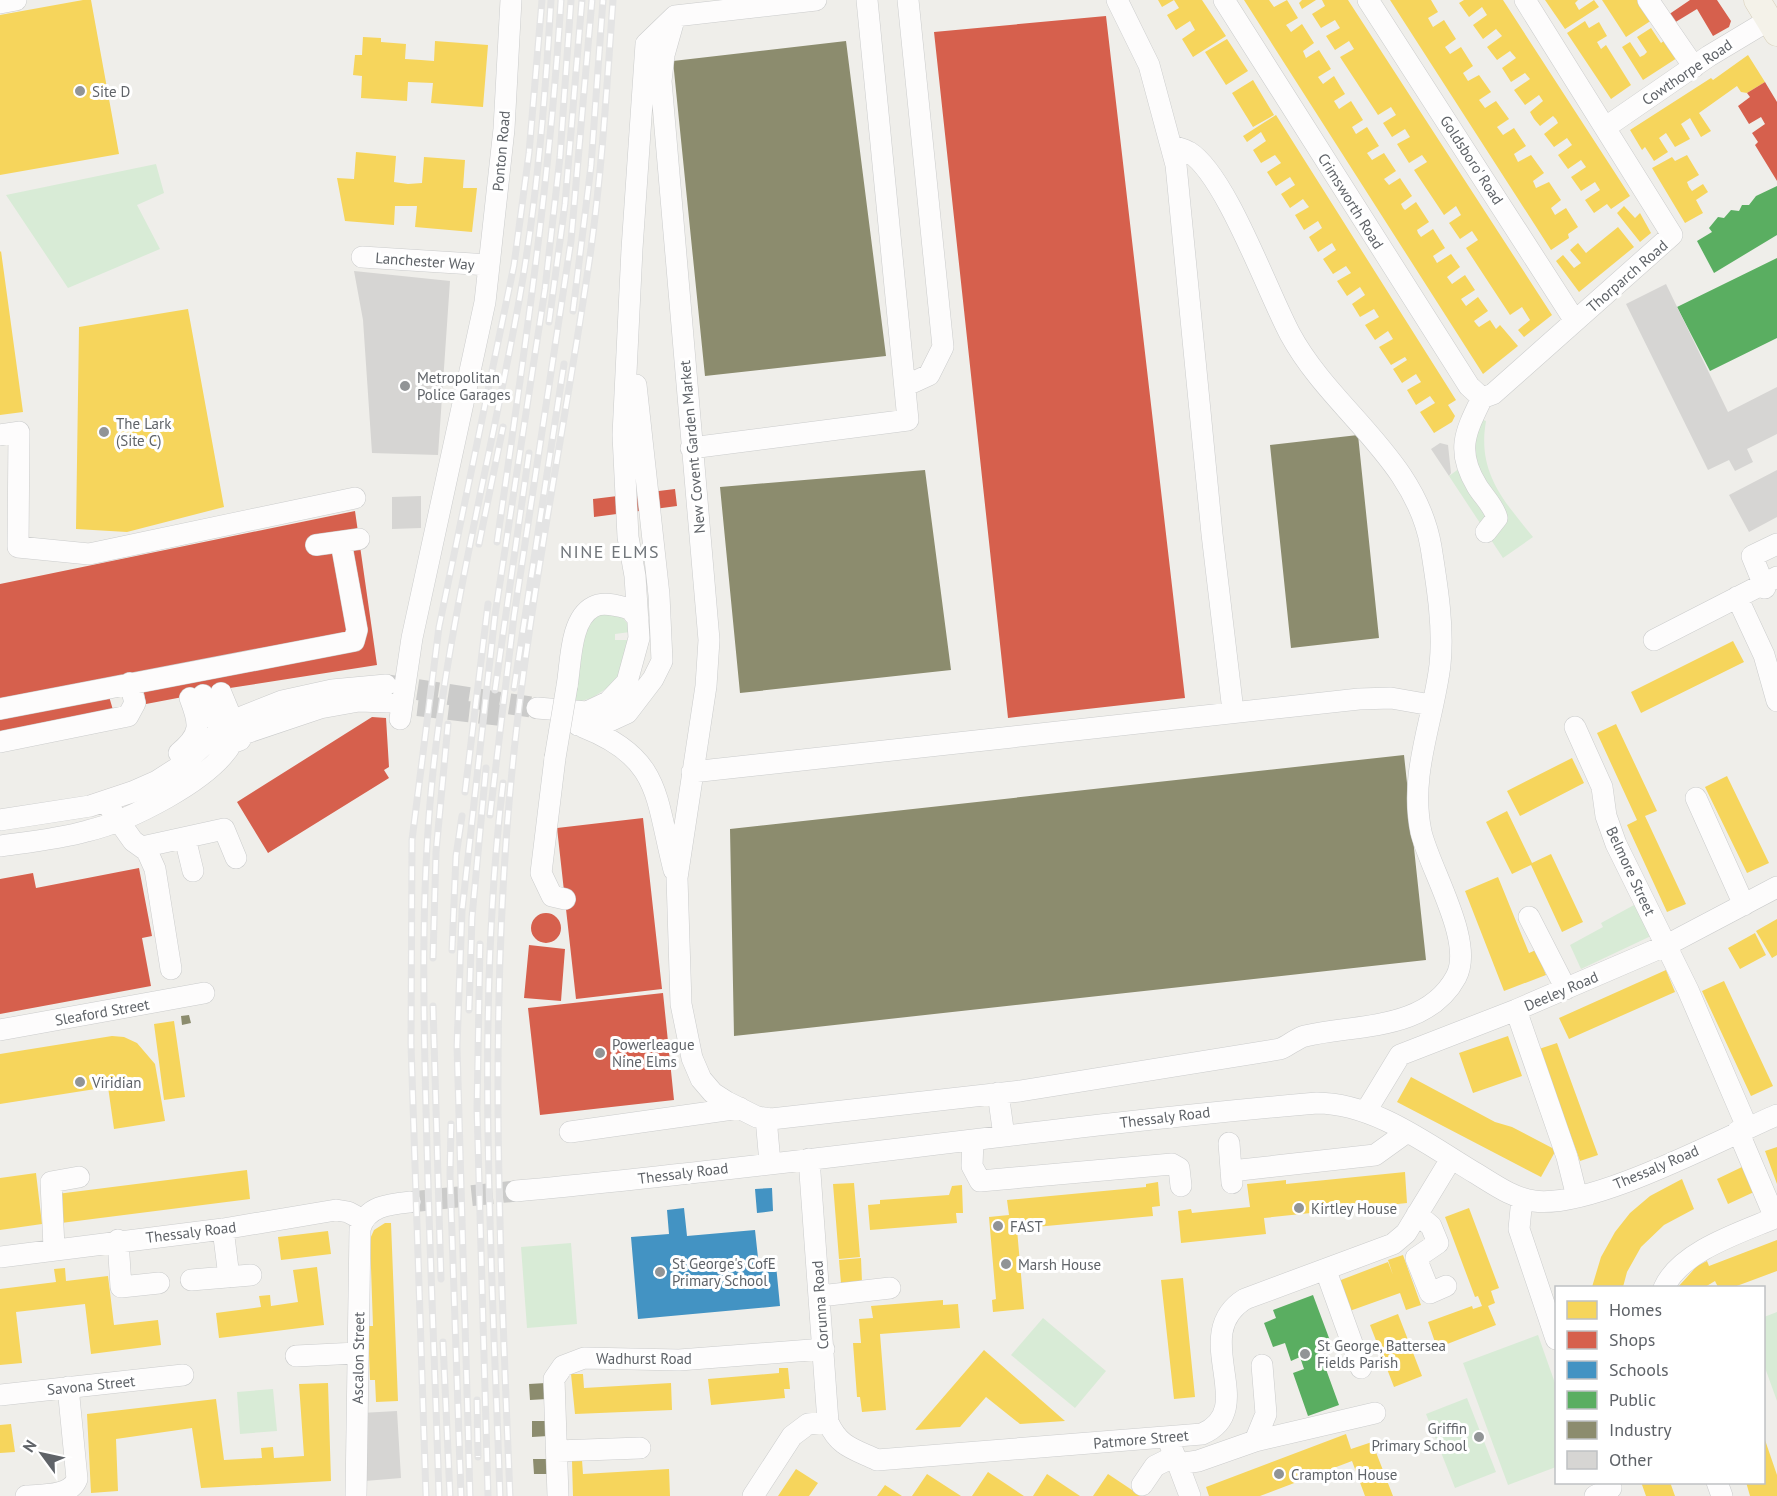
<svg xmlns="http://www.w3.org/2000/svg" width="1777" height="1496" viewBox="0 0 1777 1496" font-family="'PT Sans',sans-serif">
<rect width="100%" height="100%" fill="#efeeea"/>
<path fill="#d8ebd6" d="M156,164L164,193L137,205L160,249L68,288L6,195Z
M1465,414L1486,421C1477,472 1503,500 1533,537L1503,558L1449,476L1460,468Z
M603,613L620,615L627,623L630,632L615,634V640H628L618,676L607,688L592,698L574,703L584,630L587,621Z
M1634,905L1651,936L1581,969L1570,945L1603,927L1601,923Z
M571,1243L577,1324L527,1328L521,1247Z
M1777,1312V1401L1764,1365V1317Z
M1043,1318L1106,1371L1075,1408L1011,1355Z
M1538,1335L1556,1386V1467L1508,1485L1463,1363Z
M273,1389L277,1431L240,1434L237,1392Z
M1467,1398L1496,1472L1455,1488L1426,1414Z"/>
<path fill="#f6d55c" d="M83,0H91L119,154L0,175V15Z
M1158,0H1174L1162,7Z
M1174,0H1202L1226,36L1193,57L1182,39L1195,30L1190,21L1176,30L1167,15L1179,8Z
M1244,0H1269L1274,7L1287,0L1298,18L1286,25L1289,29L1291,32L1302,24L1314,43L1303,51L1306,58L1319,50L1331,69L1318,77L1323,84L1334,76L1340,86L1345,94L1334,101L1339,109L1351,101L1363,120L1352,127L1356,134L1367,127L1379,146L1367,153L1372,160L1384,153L1396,171L1384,179L1389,185L1400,178L1412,196L1401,204L1403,208L1405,210L1416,202L1429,222L1417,230L1418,233L1421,237L1433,229L1445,248L1433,256L1437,263L1451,254L1460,267L1447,277L1452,284L1465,275L1475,290L1461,299L1466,306L1478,297L1488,311L1474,321L1477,325L1479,327L1490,320L1496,329L1500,325L1518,346L1483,374Z
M1302,0H1316L1302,9L1299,3Z
M1322,0H1348L1552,315L1524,337L1518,330L1530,320L1522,307L1510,315L1466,248L1478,240L1472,231L1460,239L1449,223L1461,215L1456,206L1444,215L1414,170L1427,162L1422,155L1409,163L1397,144L1410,137L1405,129L1392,137L1383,123L1396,115L1391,107L1378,115L1340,57L1354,49L1349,41L1335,50L1326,36L1340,28L1335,20L1321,28L1312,14L1325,6Z
M1390,0H1431L1438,12L1428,18L1433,27L1444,20L1456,39L1445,47L1450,54L1461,47L1473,66L1463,73L1468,81L1479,75L1491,92L1479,100L1485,108L1496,101L1509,119L1497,127L1503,135L1514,128L1526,146L1514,154L1518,162L1531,155L1544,173L1533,181L1536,188L1549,182L1561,200L1551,208L1555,215L1566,208L1578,227L1568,234L1569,238L1551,250Z
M1464,0H1503L1630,196L1611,209L1607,204L1594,213L1585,200L1600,190L1595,182L1581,191L1571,177L1586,167L1581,160L1568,169L1558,155L1572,145L1567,138L1554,147L1544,134L1558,123L1556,119L1553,116L1540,126L1534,119L1530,112L1543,101L1539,95L1525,105L1514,90L1530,79L1525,73L1511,82L1502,68L1516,58L1510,51L1497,60L1487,47L1502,36L1496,29L1483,39L1473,25L1487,15L1482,7L1469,17L1459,3Z
M1545,0H1578L1575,3L1579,10L1594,0L1599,7L1565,29Z
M1602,0H1639L1652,20L1626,37Z
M1585,21L1589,28L1599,22L1607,36L1597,42L1601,49L1606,45L1631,85L1611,99L1567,33Z
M1651,28L1661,43L1665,40L1677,58L1643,80L1622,47L1630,42L1640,57L1644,55L1647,52L1637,37Z
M363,37L381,38V42L406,44L405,59L421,60L434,61L435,41L488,45L483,107L431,103L433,83L408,82L407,101L361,98L362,76L353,75L355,55H362Z
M1227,39L1248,71L1226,85L1205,52Z
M1748,55L1765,82L1747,93L1741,92L1737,86L1699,113L1711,131L1701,137L1690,118L1681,124L1690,139L1675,147L1666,133L1659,138L1668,152L1654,161L1645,147L1642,150L1630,130L1711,78L1713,80Z
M1253,80L1274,115L1253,127L1232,93Z
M1276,115L1456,400L1448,405L1455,416L1452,422L1434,433L1420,412L1435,403L1430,396L1416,405L1407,390L1421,382L1416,374L1402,383L1393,369L1407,360L1405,357L1391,365L1379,347L1393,339L1388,331L1375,340L1365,325L1379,317L1374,309L1360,317L1352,304L1365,295L1360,287L1347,296L1337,281L1351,273L1346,266L1333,274L1323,259L1336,250L1332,243L1318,252L1309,237L1322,228L1318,221L1304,230L1295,215L1309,207L1303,199L1290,208L1281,194L1295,185L1290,177L1276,186L1267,172L1281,163L1275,155L1261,163L1253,150L1266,141L1261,132L1247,142L1243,136Z
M356,152L396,156L394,182L408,184L422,183L424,157L465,160L463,188H477L472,232L415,227L417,206H395L394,225L345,221L337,178L354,179Z
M1687,155L1699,175L1687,182L1689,187L1692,191L1703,184L1708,192L1696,200L1703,213L1685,223L1652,168L1672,157L1675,161Z
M1624,206L1635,218L1640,213L1651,233L1640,242L1617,213Z
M1618,227L1634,247L1579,292L1556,261L1563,255L1574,268L1581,263L1570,250L1578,243L1586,253Z
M1,251L23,412L0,415V252Z
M188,309L224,507L127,532L76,529L79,327Z
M1733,641L1744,662L1641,713L1631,692Z
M1616,724L1657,811L1645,816L1686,904L1667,912L1627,825L1637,820L1597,733Z
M1572,758L1584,783L1520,816L1507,791Z
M1727,776L1769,863L1747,873L1705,787Z
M1507,811L1532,863L1551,854L1583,922L1562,932L1531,865L1512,874L1486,822Z
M1498,877L1529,953L1536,950L1546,975L1504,991L1465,891Z
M1777,919V955L1772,958L1756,931Z
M1755,933L1766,955L1740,969L1728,948Z
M1666,970L1675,992L1569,1039L1559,1018Z
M1724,981L1773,1086L1751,1096L1702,991Z
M174,1021L185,1097L164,1100L154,1024Z
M112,1036L124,1037L137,1043L155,1064L165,1121L114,1129L108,1087L0,1104V1054Z
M1508,1036L1522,1076L1473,1093L1459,1053Z
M1557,1043L1598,1155L1580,1161L1539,1049Z
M1411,1077L1495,1122L1512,1127L1556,1150L1541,1177L1397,1102Z
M1777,1147V1184L1765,1151Z
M1742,1167L1754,1192L1728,1204L1717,1179Z
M247,1170L250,1199L61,1223L57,1194Z
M1405,1172L1407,1203L1264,1218L1266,1234L1181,1243L1178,1211L1191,1209L1192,1213L1250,1207L1247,1184L1286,1180V1184Z
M36,1173L42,1224L0,1230V1178Z
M1682,1179L1694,1209L1664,1225L1641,1247L1627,1272L1623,1287H1592L1601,1257L1615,1232L1630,1213L1650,1196Z
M1158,1182L1160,1206L1152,1207L1153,1216L1025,1228L1024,1218H1016L1024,1309L993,1312L992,1300L996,1299L989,1217L1009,1215L1007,1200L1146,1187V1184Z
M854,1183L860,1257L839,1259L833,1184Z
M962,1185L963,1213H956L957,1223L870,1230L868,1205L880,1204V1200L949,1195L952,1186Z
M1469,1208L1499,1288L1491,1291L1495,1303L1488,1306L1496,1325L1437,1348L1428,1322L1472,1306L1473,1309L1482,1306L1478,1296L1475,1297L1445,1217Z
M385,1223H391L398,1401L376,1402L375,1380H370L368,1326H373L370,1239L374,1230Z
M328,1231L331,1254L281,1260L278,1237Z
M1777,1240V1271L1734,1287H1718L1715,1281L1705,1287H1678L1697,1266L1707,1261L1709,1266Z
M1403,1255L1421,1305L1406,1310L1400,1293L1344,1313L1333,1283L1388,1262L1393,1275L1388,1260Z
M861,1258L862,1282L841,1283L839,1260Z
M317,1267L324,1325L219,1338L216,1313L261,1307L259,1296L270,1295L271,1306L298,1302L293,1270Z
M65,1268L66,1281L108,1276L114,1325L158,1320L161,1345L91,1354L85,1304L16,1312L22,1363L0,1365V1289L56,1282L54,1269Z
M1183,1278L1195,1397L1174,1399L1161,1280Z
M943,1300V1305L958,1304L960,1328L880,1334L886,1410L862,1412L860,1397H857L853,1343H861L859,1319L873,1318L871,1306Z
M1398,1314L1422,1376L1394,1387L1370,1325Z
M984,1350L1065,1421L1020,1424L986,1397L960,1427L915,1430Z
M779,1368H788L790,1389H784L785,1398L711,1405L708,1379L779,1373Z
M571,1374H583L584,1388L671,1383L672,1410L575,1414Z
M328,1383L331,1481L201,1488L192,1428L116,1439L118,1491L91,1493L87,1414L216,1399L224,1460L262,1458L261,1448L273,1447L274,1458L304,1456L299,1384Z
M11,1424L15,1452L0,1453V1425Z
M1346,1434L1351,1449L1372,1442L1393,1496H1365L1352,1461L1260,1496H1209L1206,1487Z
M1764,1437L1777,1475V1496H1750L1746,1482H1764Z
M582,1460L583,1474L669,1469L670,1496H573L572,1461Z
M796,1469L818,1483L809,1496H778Z
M988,1472L1024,1496H972Z
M927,1474L961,1496H912Z
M1047,1474L1080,1496H1033Z
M1108,1474L1141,1496H1093Z
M1641,1482H1670L1675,1496H1646Z
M885,1485L902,1496H877Z"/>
<path fill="#d6604d" d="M1690,0H1717L1731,21L1729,27L1713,36L1697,9L1674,23L1668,15Z
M1106,16L1185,698L1008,718L934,32Z
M1765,82L1777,102V181L1755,145L1758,142L1752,133L1765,124L1761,117L1749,124L1738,106L1750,97L1747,93Z
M675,489L677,506L594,517L593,499Z
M355,511L377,665L230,688L146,704L143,688L108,693L113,710L0,733V584Z
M372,717L386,718L389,767L384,770L389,778L268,853L237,802Z
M643,818L662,989L576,999L557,828Z
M139,868L152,936L142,938L151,986L0,1014V879L33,873L36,888Z
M531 928a15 15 0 1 1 30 0a15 15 0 1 1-30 0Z
M529,945L565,949L561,1001L524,998Z
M663,993L674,1100L540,1115L528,1008Z"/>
<path fill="#4393c3" d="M772,1188L773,1211L757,1213L755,1189Z
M684,1208L687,1236L755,1230L759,1267L776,1265L780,1306L638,1319L631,1237L669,1234L667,1210Z"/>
<path fill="#5aae61" d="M1777,186V235L1714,273L1697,241L1712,232L1709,228L1718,217L1724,218L1731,210L1739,211L1742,205H1749L1756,196Z
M1777,258V338L1710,371L1677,307Z
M1313,1295L1332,1346L1319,1350L1339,1405L1308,1416L1293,1373L1304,1369L1300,1357L1291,1361L1285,1343L1273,1347L1264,1323L1276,1318L1273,1310Z"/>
<path fill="#8c8c6e" d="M846,41L886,356L705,376L673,61Z
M1358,435L1379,638L1291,648L1270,445Z
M925,470L951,670L740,693L720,487Z
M1404,755L1426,960L734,1036L730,829Z
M189,1015L191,1023L182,1025L181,1016Z
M546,1383L547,1399L530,1400L529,1384Z
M532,1421H548V1436L532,1437Z
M533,1459H549V1474H534Z"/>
<path fill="#d6d5d3" d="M354,271L450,281L438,455L372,453L363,320Z
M1666,284L1728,412L1777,387V434L1747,449L1753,462L1735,471L1729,460L1708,470L1626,304Z
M1440,443L1448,445L1451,473L1449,476L1431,449Z
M1777,470V517L1749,532L1729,495Z
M421,496V528L392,529V497Z
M397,1411L401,1478L365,1481L361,1413Z"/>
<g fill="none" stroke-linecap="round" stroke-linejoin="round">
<path stroke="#cbcbca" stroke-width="21" stroke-dasharray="21 10" stroke-linecap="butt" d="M387,685L537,708
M387,702L505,716
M410,1202L516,1191"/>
<g stroke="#cbcccc" stroke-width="22">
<path id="minor" d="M1117,0L1149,65L1176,165L1212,534L1233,711
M1224,0L1469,386L1482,398
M1368,0L1575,321
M1648,0L1694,67
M0,3L16,0
M675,16L664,55L661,81L709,640L706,686L677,878L681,1004L692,1058L701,1079L713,1093L727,1102L757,1117L771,1119L1020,1091L1280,1049C1288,1046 1297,1038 1305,1036C1356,1024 1427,1031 1456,977C1475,942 1430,870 1421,832C1409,774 1433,722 1440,665C1444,627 1437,585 1431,547C1416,458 1331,410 1290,334C1267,291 1226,175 1189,152C1184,149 1178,148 1173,146
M1606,127L1709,56L1769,20
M362,257L489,265
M905,386L929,375L943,347L908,0
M0,435L19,432L18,547L89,554L355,498
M691,448L908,420L867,0
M1486,532L1497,518C1494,506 1483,496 1477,486C1455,450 1466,431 1482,398L1493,394L1672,235L1525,0
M316,545L359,539
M1765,588L1752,556L1777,544
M1737,597L1764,655L1777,701
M1654,640L1777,577
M567,686C571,663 570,619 593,607C603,601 619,606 630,609L638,619
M221,693L233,722
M203,695L226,740
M537,708L587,712L608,702L627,682L639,638L635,576L628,537L623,435L632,249L646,44L675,16L816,0
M0,709L354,641L357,630L341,542
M400,719L412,638L485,302L504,129L511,0
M578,725H601L627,713L653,679L662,661L659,595L636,385
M583,727C662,758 655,797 674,870
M1575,727L1602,787L1606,816L1616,844L1688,990L1747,1127
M0,742L128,716L135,703L130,683
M179,753C202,734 200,724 190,698
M555,758L541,873L552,896L565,899
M692,772L1359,699L1391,698L1431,705
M1696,798L1744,905
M111,810L133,841L147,851L155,869L171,969
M0,820L90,806L132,792L157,781L182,765L214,736L223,732L229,722L282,701L332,690L386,685
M185,838L193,871
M0,846C29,842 59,839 87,831C129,821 210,781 232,743L240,740L243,734L320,708L359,701L387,702
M142,847L224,829L236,858
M1529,917L1566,989
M1516,1010L1567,1157L1577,1197
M0,1030L204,993
M998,1093L1004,1136
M1366,1111L1400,1055L1516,1010L1667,945L1777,887
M766,1118L770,1163
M1738,1131L1775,1218
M570,1132L740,1108
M973,1140L972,1166L980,1181L1172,1164L1179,1168L1181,1186
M1229,1143L1232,1183
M809,1159L828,1422C839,1447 854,1449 877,1460L1202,1434C1261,1409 1187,1335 1245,1299L1393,1244L1406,1233L1451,1159
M1231,1171L1375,1155L1407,1132
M516,1191C784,1167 1050,1126 1317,1103C1377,1104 1428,1145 1477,1174C1495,1185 1513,1198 1534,1201C1591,1209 1721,1139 1777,1115
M1522,1198L1519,1229L1556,1339
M1417,1214L1431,1226L1438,1243L1416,1258L1430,1293L1446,1286
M223,1229L229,1277
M118,1240L121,1287L159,1283
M54,1248L51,1182L79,1177
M0,1257L223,1229L336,1210L348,1212L363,1220
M1326,1271L1361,1368
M191,1280L251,1275
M1664,1288C1680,1251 1742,1232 1777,1217
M820,1296L890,1288
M296,1356L357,1353
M0,1395L183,1375
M1167,1437L1178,1464L1198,1461L1255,1441L1375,1413
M1255,1441L1266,1414L1262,1365
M557,1451L640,1448
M1178,1464L1190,1496
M1717,1482L1722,1496
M1142,1485L1155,1466L1175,1456
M26,1496C44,1495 71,1496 77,1479L68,1387
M356,1496L360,1229C366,1206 390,1204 410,1202
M558,1496L554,1379L563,1366L584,1358L679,1360L824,1349
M753,1496L792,1436L808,1424L828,1422
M1595,1496L1611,1488"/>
</g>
<g stroke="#d7ceb8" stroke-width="27">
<path id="major" d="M1757,0L1777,33"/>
</g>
<use href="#minor" stroke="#fdfcfc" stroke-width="21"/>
<use href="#major" stroke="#f4f2e9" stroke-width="26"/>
<g stroke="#e4e4e4" stroke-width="7">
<path id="rail" d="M573,311L591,166L603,0
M549,322L565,204L582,0
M497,542C523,362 550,182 561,0
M479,544L503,427
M514,688L564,364
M495,690L529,453
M465,792L488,604
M490,815L514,616L571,241L592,0
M480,944L477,1109L488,1496
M452,950L456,856L462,816
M433,958L436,852L448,724
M433,1006L441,1279
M469,1010L472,917L486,768
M451,1124L450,1176L461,1496
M443,1342L450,1496
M477,1400L478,1457
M426,1496L411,1044L412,840L439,627L514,265L529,153L542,0
M439,1496C435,1367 429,1239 426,1110C423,994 421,878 434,762C452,606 491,455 519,301C537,201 545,101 551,0
M470,1496L457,1046L462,911L495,615L545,289L560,157L571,0
M500,1496C492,1258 475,1020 503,783
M510,1496C500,1254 488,1013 512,771C529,598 565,428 590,256C602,171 607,85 613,0"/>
</g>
<use href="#rail" stroke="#fff" stroke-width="4.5" stroke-dasharray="14" stroke-linecap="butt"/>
<g stroke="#cbcccc" stroke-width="22" stroke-linecap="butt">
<path id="minor-bridge" d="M555,758L567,686"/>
</g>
<use href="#minor-bridge" stroke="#fdfcfc" stroke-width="21"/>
</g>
<g fill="#919496" stroke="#fff" stroke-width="2">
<circle cx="80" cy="91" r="6"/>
<circle cx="405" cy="386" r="6"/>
<circle cx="104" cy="432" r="6"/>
<circle cx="600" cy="1053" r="6"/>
<circle cx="80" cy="1082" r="6"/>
<circle cx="1299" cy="1208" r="6"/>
<circle cx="998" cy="1226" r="6"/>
<circle cx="1006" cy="1264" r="6"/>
<circle cx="660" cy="1272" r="6"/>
<circle cx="1305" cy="1354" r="6"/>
<circle cx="1479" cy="1437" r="6"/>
<circle cx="1279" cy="1474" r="6"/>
</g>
<g text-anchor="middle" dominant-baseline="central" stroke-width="6" stroke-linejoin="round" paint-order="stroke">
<g font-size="15" fill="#5f6368" stroke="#fff">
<text transform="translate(1687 72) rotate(-34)">Cowthorpe Road</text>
<text transform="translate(501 151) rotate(-85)">Ponton Road</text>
<text transform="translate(1472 160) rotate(57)">Goldsboro' Road</text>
<text transform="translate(1351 201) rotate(58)">Crimsworth Road</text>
<text transform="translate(425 261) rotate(4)">Lanchester Way</text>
<text transform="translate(1627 276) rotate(-41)">Thorparch Road</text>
<text transform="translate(692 447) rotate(-95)">New Covent Garden Market</text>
<text transform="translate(1631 871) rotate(65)">Belmore Street</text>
<text transform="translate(1561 991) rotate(-23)">Deeley Road</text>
<text transform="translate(102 1012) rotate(-10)">Sleaford Street</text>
<text transform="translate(1165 1117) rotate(-7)">Thessaly Road</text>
<text transform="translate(1656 1167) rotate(-23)">Thessaly Road</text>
<text transform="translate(683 1173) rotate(-7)">Thessaly Road</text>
<text transform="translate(191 1232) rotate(-7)">Thessaly Road</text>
<text transform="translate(820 1305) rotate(-94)">Corunna Road</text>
<text transform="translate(358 1358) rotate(-89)">Ascalon Street</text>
<text x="644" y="1358">Wadhurst Road</text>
<text transform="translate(91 1385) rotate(-6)">Savona Street</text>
<text transform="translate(1141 1439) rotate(-5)">Patmore Street</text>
</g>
<g font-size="15" fill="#5f6368" stroke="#fff" text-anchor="start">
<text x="92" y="91">Site D</text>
<text x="417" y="377">Metropolitan<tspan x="417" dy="17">Police Garages</tspan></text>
<text x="116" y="423">The Lark<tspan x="116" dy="17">(Site C)</tspan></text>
<text x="612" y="1044">Powerleague<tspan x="612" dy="17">Nine Elms</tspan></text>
<text x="92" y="1082">Viridian</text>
<text x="1311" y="1208">Kirtley House</text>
<text x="1010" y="1226">FAST</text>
<text x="672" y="1263">St George's CofE<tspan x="672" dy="17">Primary School</tspan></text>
<text x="1018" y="1264">Marsh House</text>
<text x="1317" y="1345">St George, Battersea<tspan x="1317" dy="17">Fields Parish</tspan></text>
<text x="1467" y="1428" text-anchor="end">Griffin<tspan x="1467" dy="17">Primary School</tspan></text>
<text x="1291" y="1474">Crampton House</text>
</g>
<g font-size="18" letter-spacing="1.5" fill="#70757a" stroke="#fff">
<text x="610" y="551">NINE ELMS</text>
</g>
</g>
<rect x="1555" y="1286" width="210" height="198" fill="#ffffff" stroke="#bfc1c3" stroke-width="1.5"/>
<rect x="1567" y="1301" width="30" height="18" fill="#f6d55c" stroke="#bfc1c3" stroke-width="1.5"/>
<text x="1609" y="1316" font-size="18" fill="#5f6368">Homes</text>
<rect x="1567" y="1331" width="30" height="18" fill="#d6604d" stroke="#bfc1c3" stroke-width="1.5"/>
<text x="1609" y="1346" font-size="18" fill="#5f6368">Shops</text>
<rect x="1567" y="1361" width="30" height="18" fill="#4393c3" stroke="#bfc1c3" stroke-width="1.5"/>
<text x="1609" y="1376" font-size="18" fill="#5f6368">Schools</text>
<rect x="1567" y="1391" width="30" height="18" fill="#5aae61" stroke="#bfc1c3" stroke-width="1.5"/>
<text x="1609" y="1406" font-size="18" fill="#5f6368">Public</text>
<rect x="1567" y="1421" width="30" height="18" fill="#8c8c6e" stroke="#bfc1c3" stroke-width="1.5"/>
<text x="1609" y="1436" font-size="18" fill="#5f6368">Industry</text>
<rect x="1567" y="1451" width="30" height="18" fill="#d6d5d3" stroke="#bfc1c3" stroke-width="1.5"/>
<text x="1609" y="1466" font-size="18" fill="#5f6368">Other</text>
<g transform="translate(42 1454) rotate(303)" stroke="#ffffff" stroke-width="4.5" paint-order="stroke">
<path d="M0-4.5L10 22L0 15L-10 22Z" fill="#5f6368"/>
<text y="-9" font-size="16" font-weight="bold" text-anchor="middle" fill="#5f6368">N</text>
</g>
</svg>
